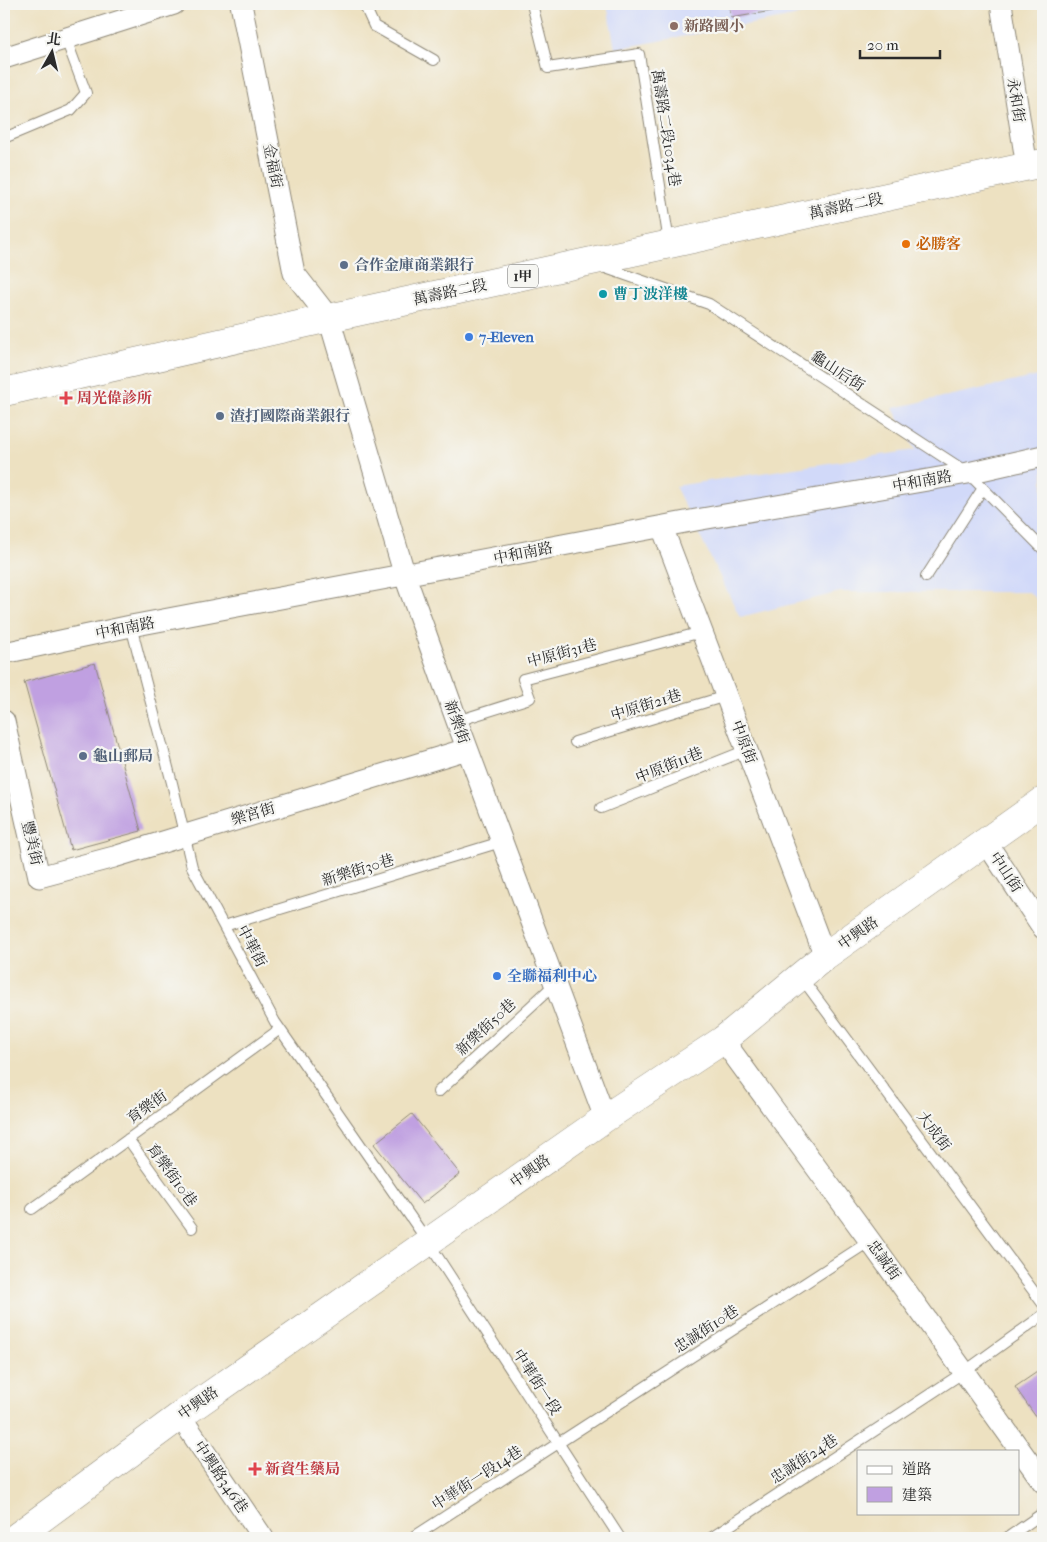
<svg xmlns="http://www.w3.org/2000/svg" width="1047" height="1542" viewBox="0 0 1047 1542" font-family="'IM FELL French Canon','Noto Serif TC',serif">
<rect width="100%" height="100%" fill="#f6f6f2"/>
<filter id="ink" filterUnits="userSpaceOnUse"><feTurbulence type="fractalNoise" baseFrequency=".02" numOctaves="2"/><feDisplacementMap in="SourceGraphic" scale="10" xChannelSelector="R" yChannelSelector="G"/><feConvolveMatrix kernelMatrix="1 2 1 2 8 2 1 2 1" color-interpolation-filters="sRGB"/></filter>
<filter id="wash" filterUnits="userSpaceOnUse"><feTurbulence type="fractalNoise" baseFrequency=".0096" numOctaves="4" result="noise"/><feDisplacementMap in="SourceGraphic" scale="20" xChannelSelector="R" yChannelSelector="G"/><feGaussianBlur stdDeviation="1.12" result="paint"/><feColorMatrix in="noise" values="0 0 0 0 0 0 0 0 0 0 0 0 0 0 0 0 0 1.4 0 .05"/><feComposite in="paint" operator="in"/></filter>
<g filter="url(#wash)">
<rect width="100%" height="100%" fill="#ede1c1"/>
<path fill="#d1d9f9" d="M607,4H860L615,49Z
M1043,375V605L1029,592H840L740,617L675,486L915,450L893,408Z"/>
<g id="blocks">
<path fill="#c0a0e1" d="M729,4H807V5L731,18Z
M95,663L141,831L71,850L24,682Z
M412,1114L460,1174L422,1204L374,1144Z
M1043,1368V1427L1015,1387Z"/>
</g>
</g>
<g filter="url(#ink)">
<use href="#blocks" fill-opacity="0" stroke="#8c8676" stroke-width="1"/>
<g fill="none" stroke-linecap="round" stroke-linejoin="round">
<g stroke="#8c8676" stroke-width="12">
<path id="lane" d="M364,4L374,26L434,60
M532,4L548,68L639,54L669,242
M4,138L71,110L86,93L66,39
M600,266L709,304L968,473L1043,549
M926,577L983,488
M131,626L172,783L192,867L275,1022L428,1242L620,1538
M457,721L530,698L523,679L702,632
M575,742L726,696
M601,808L747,750
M224,926L501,842
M801,977L1043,1304
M438,1092L555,984
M128,1139L192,1228
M32,1209L280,1029
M412,1538L870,1241
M711,1538L964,1372L1043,1315
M1007,1538L1043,1513"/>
</g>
<g stroke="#8c8676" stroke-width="23">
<path id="street" d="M241,4L294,273L329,318L405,576L457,721L605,1118
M1001,4L1027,167
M4,58L174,4
M662,527L825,956
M4,653L131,626L696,520L968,473L1043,456
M4,721L39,877L114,857L467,749
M986,842L1043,928
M723,1040L870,1241L1043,1482
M180,1416L263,1538"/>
</g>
<g stroke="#8c8676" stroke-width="29">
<path id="secondary" d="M15,1538L180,1416L605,1118L723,1040L825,956L1043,801"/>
</g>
<g stroke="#8c8676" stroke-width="29">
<path id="primary" d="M4,392L329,318L1043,163"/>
</g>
<use href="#lane" stroke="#fff" stroke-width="10"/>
<use href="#street" stroke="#fff" stroke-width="21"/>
<use href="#secondary" stroke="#fff" stroke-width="28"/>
<use href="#primary" stroke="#fff" stroke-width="28"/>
</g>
</g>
<circle fill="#8d6e63" stroke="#f6f6f2" stroke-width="2" cx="674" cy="26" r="5"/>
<circle fill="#e8710a" stroke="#f6f6f2" stroke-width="2" cx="906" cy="244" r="5"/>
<g fill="#5c6f8a" stroke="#f6f6f2" stroke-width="2">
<circle cx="344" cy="265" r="5"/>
<circle cx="220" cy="416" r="5"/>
<circle cx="83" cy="756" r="5"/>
</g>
<circle fill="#0f9aa8" stroke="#f6f6f2" stroke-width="2" cx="603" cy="294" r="5"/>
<g fill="#3f7fe0" stroke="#f6f6f2" stroke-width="2">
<circle cx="469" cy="337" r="5"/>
<circle cx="497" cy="976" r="5"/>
</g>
<g fill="#e0444e" stroke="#f6f6f2" stroke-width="2">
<path d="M63.5 390.5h5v5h5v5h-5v5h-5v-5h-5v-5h5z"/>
<path d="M252.5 1461.5h5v5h5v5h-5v5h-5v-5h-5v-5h5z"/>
</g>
<g text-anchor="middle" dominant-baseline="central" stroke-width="4.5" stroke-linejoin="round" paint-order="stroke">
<rect fill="#f6f6f2" stroke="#686867" stroke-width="1" x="508" y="264.5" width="30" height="23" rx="4"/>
<g font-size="14" font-weight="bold" fill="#2b2b2b">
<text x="523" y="276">1甲</text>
</g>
<g font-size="15" font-weight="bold" fill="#785e54" stroke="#f6f6f2" text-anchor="start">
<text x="684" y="26">新路國小</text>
</g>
<g font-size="15" fill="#2b2b2b" stroke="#f6f6f2">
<text transform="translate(1016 100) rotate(81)">永和街</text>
<text transform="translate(666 128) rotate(81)">萬壽路二段1034巷</text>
<text transform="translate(273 166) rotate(79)">金福街</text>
<text transform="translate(846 206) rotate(-12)">萬壽路二段</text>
<text transform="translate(450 292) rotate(-12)">萬壽路二段</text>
<text transform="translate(838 371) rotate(33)">龜山后街</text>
<text transform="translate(922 481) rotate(-10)">中和南路</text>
<text transform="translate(523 553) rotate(-11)">中和南路</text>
<text transform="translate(125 628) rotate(-11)">中和南路</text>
<text transform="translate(562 653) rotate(-15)">中原街31巷</text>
<text transform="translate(646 705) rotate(-17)">中原街21巷</text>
<text transform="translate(457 722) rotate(70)">新樂街</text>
<text transform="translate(744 742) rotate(69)">中原街</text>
<text transform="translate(669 765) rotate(-22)">中原街11巷</text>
<text transform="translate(253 814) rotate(-17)">樂宮街</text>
<text transform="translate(32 843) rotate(77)">豐美街</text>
<text transform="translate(358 870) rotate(-17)">新樂街30巷</text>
<text transform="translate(1006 872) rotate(56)">中山街</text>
<text transform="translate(858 933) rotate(-35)">中興路</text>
<text transform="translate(252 946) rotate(62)">中華街</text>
<text transform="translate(486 1027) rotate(-43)">新樂街50巷</text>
<text transform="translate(147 1107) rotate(-36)">育樂街</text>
<text transform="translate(934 1131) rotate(53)">大成街</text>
<text transform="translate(530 1171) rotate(-35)">中興路</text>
<text transform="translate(172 1175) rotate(54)">育樂街10巷</text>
<text transform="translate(884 1260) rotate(54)">忠誠街</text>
<text transform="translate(706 1329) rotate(-33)">忠誠街10巷</text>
<text transform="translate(537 1382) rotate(57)">中華街一段</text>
<text transform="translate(198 1403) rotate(-35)">中興路</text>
<text transform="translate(804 1459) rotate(-33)">忠誠街24巷</text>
<text transform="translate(221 1477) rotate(56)">中興路346巷</text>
<text transform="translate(477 1478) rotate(-33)">中華街一段14巷</text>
</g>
<g font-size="15" font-weight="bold" fill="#c56008" stroke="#f6f6f2" text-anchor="start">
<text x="916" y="244">必勝客</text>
</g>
<g font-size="15" font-weight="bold" fill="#4e5e75" stroke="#f6f6f2" text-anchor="start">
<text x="354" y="265">合作金庫商業銀行</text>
<text x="230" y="416">渣打國際商業銀行</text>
<text x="93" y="756">龜山郵局</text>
</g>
<g font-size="15" font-weight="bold" fill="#0d838f" stroke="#f6f6f2" text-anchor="start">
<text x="613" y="294">曹丁波洋樓</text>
</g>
<g font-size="15" font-weight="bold" fill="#366cbe" stroke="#f6f6f2" text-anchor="start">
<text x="479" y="337">7-Eleven</text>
<text x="507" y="976">全聯福利中心</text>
</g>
<g font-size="15" font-weight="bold" fill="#be3a42" stroke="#f6f6f2" text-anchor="start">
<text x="77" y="398">周光偉診所</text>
<text x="265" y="1469">新資生藥局</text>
</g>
</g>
<rect width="1047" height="1542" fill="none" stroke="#f6f6f2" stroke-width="20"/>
<rect x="857" y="1450" width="162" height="65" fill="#f6f6f2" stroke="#a5a5a2"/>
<rect x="867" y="1466" width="25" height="8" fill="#ffffff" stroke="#a5a5a2"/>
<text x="902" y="1474" font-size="15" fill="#2b2b2b">道路</text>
<rect x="867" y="1487" width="25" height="15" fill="#c0a0e1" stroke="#a5a5a2"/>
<text x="902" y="1500" font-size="15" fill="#2b2b2b">建築</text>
<g transform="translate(52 52) rotate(8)" stroke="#f6f6f2" stroke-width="4" paint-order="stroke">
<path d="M0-4L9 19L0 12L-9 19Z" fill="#2b2b2b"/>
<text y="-8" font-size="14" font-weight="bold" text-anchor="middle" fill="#2b2b2b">北</text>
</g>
<path d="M860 50v8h80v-8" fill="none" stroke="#2b2b2b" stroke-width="2.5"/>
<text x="867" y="50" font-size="15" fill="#2b2b2b" stroke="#f6f6f2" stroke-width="4" paint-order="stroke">20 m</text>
</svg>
